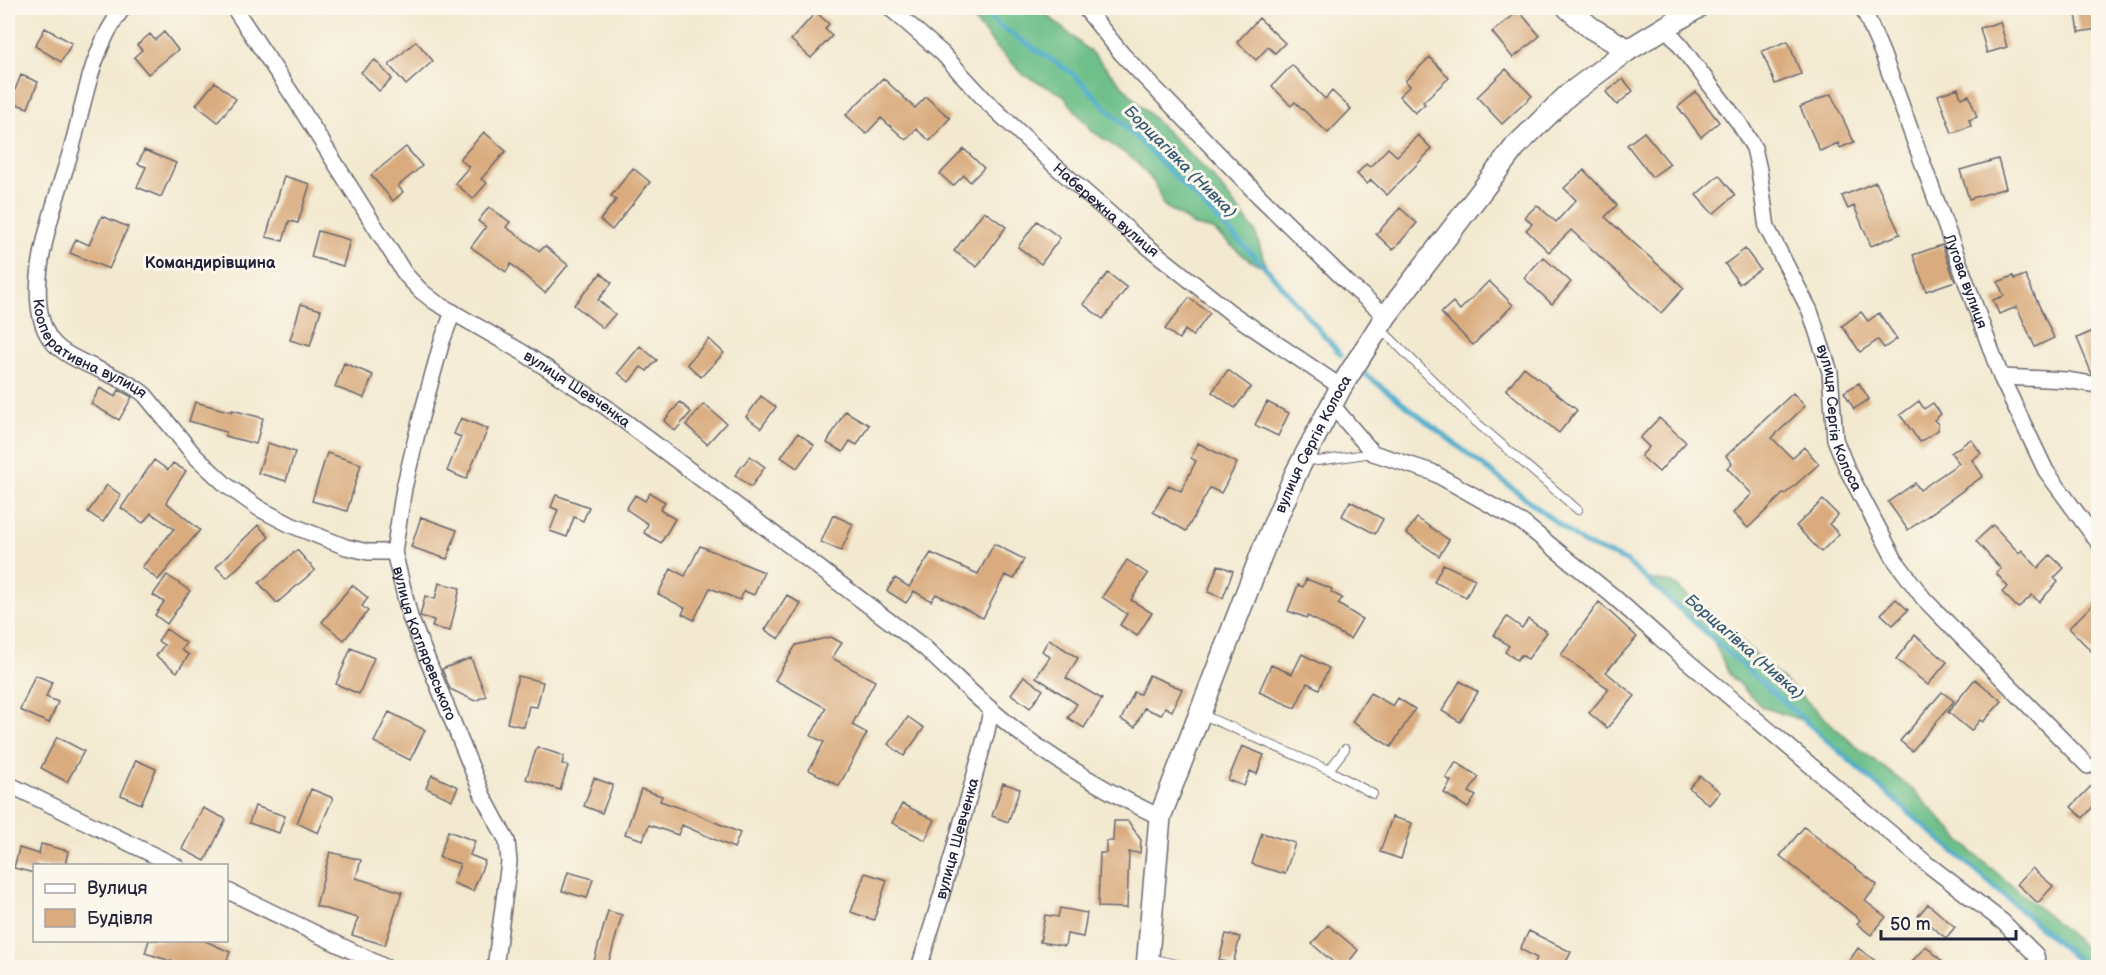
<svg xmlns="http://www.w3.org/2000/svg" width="2106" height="975" viewBox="0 0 2106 975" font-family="'Balsamiq Sans',sans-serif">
<rect width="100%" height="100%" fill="#fbf7ec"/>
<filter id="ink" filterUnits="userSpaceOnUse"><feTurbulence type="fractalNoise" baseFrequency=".0167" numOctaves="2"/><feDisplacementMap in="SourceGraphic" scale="12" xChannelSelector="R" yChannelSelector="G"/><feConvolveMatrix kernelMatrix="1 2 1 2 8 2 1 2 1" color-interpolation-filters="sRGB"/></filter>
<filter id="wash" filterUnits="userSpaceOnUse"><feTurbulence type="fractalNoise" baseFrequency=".008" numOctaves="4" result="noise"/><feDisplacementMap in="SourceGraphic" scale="24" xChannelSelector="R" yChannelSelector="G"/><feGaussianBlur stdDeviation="1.35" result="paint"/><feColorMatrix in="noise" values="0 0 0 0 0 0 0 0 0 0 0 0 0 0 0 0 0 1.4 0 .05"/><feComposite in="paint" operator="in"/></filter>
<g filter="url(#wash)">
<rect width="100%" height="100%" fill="#f3e9d0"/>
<path fill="#6ebf8a" stroke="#487062" stroke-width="1.5" d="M964,8H1039L1095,56L1142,107L1213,177L1255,231L1267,269L1249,260L1213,230L1195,226L1163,205L1156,185L1136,161L1092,131L1062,94L1025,76L996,47Z
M1646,579L1673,583L1752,651L1853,744L1913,790L1973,853L2098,958V967H2087L1807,722L1762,707L1729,674L1712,638Z"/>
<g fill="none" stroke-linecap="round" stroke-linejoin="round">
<path stroke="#4daccb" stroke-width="5" d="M984,8L998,25L1072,73L1267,269L1341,355
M1365,374L1583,543L1626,561L1860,770L2087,968"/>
</g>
<g id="blocks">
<path fill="#d9ab7e" d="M2075,8H2098V29L2079,32Z
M1519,11L1540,36L1513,58L1492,32Z
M816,12L829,24L825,29L832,36L811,58L791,40Z
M1259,18L1285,43L1275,53L1268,47L1256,60L1237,42Z
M2000,22L2007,47L1987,53L1980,28Z
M45,28L72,43L61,62L35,46Z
M164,32L178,50L148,74L134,57L142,50L137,45L150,34L155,40Z
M416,41L433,61L406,85L389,65Z
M1788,41L1801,74L1775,84L1762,51Z
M1430,57L1449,78L1423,102L1425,104L1415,113L1399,96L1410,86L1405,81Z
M375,60L392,79L379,91L361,72Z
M1292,65L1325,99L1332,91L1351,109L1328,133L1295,102L1291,106L1272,86Z
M1506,69L1532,96L1502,124L1477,97Z
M21,75L38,82L28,108L10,102Z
M883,78L915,108L926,97L950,118L930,141L916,129L906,140L881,118L866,134L846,115Z
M1623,79L1633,91L1617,105L1606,92Z
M215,82L236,99L218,122L196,105Z
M1958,88L1961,98L1969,95L1977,117L1969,120L1971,126L1952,133L1938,95Z
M1696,92L1719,122L1701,137L1678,107Z
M1831,94L1854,142L1840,148L1838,143L1820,151L1800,107Z
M484,132L506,151L481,179L487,183L473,199L455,183L469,167L460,159Z
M1644,132L1670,164L1652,177L1627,145Z
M1418,135L1432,149L1387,195L1371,180L1367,184L1357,174L1366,164L1370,167L1388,148L1397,156Z
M406,147L422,166L398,186L403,192L393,201L371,175Z
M964,149L984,168L970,182L964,175L953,186L940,174Z
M144,150L176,163L161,197L137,187L146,167L138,164Z
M1998,159L2006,188L1969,199L1960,170Z
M633,168L650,182L612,230L600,220L616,200L611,196Z
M1584,170L1617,205L1605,217L1684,288L1661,313L1571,230L1549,252L1526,230L1532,224L1525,217L1537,205L1556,222L1576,200L1564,188Z
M1719,175L1735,195L1713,214L1696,195Z
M284,176L310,184L298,223L289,221L283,241L266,237Z
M1876,182L1900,234L1871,246L1854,206L1848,209L1842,196Z
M489,207L510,222L506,227L540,251L545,246L568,265L545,293L511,264L506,272L471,247L486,227L478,221Z
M1400,208L1417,223L1393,250L1376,234Z
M984,211L1006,227L977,267L954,251Z
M102,216L128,227L109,269L70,253L76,239L89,245Z
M1037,221L1060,238L1041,264L1018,247Z
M318,231L350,240L343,266L311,257Z
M1942,245L1955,281L1926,291L1913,255Z
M1745,249L1760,269L1739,284L1725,264Z
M1543,257L1571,282L1552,304L1524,278Z
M601,273L612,283L598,300L615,314L603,328L574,305Z
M1108,273L1127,288L1103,319L1083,304Z
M2025,275L2054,338L2035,347L2017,307L1999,314L1993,300L2004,296L1998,282L2013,276L2015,279Z
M1489,281L1513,305L1473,345L1441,313L1453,302L1460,310Z
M1189,298L1210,313L1193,336L1185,330L1179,339L1165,329Z
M301,304L321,310L310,346L290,340Z
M1861,312L1868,321L1879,313L1897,339L1884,348L1878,340L1860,352L1842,326Z
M2098,329V375L2092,374L2077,338Z
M709,339L724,353L701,377L687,364Z
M640,346L657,360L647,371L641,367L629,382L618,373Z
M344,363L373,375L364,398L335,387Z
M1524,367L1577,410L1559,433L1506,390Z
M1228,370L1251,387L1235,408L1212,392Z
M1859,383L1869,399L1854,409L1844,392Z
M100,388L115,397L119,390L132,397L119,420L91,404Z
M1793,393L1805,406L1772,438L1792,458L1804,447L1819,464L1785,494L1784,493L1748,528L1733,513L1752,494L1727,468L1732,463L1726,456Z
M761,396L776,407L761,428L746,417Z
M1919,401L1924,409L1933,403L1941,414L1934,420L1938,424V430L1920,442L1900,415Z
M195,402L232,412V410L263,418L256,444L225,436L226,432L189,421Z
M680,402L691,412L675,431L664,421Z
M1267,402L1289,413L1278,436L1255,425Z
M704,404L726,423L707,444L686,425Z
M845,411L869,425L857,445L850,441L843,452L827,443Z
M461,418L488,429L466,479L447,471L461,437L454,434Z
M1659,418L1686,442L1659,472L1641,456L1649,447L1640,438Z
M798,433L814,445L797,468L781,457Z
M1971,439L1981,453L1972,460L1983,476L1908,530L1888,502L1915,483L1920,490L1959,463L1951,453Z
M268,443L295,452L286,481L258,473Z
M1198,443L1237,463L1221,493L1210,488L1186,531L1153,512L1169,485L1181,491L1196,461L1191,458Z
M327,453L361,464L347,511L312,501Z
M750,456L765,467L751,487L735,475Z
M154,460L168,470L173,463L186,471L166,502L200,530L158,580L142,567L174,529L151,513L143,523L121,508Z
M107,485L121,495L103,522L88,512Z
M650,493L665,502L660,510L675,519L661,543L644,533L648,524L626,509L635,495L645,501Z
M556,495L589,507L583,521L574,517L567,537L550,531L558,510L551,507Z
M1823,500L1838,515L1829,524L1839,534L1821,552L1796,526Z
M1350,501L1383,519L1375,534L1342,516Z
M833,515L853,524L841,551L821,542Z
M421,517L457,530L447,559L411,547Z
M1417,518L1449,540L1439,556L1406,533Z
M258,525L269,537L227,578L216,567Z
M1993,525L2019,553L2022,550L2038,568L2050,555L2064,568L2054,578L2058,582L2039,602L2032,595L2018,608L2002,592L2008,587L1996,573L2001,569L1976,541Z
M994,544L1024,559L1014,579L1005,575L983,618L936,594L931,601L914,591L906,603L887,591L895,578L909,587L931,553L978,574Z
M700,546L764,572L754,595L744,591L740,600L710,588L694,620L682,614L685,608L658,594L671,569L685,576Z
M297,550L315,570L277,603L259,583Z
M1127,560L1148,574L1131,600L1152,613L1137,636L1120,625L1127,614L1102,597Z
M1443,564L1475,579L1466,597L1434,582Z
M1218,565L1233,571L1223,598L1208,592Z
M167,575L190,591L167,624L155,615L164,602L153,595Z
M1306,579L1332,589L1331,592L1342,598L1338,604L1362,619L1350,639L1308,616L1307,618L1288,611L1298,585L1303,587Z
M439,583L460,588L450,631L432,627L434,620L420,616L425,596L435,599Z
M352,585L368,598L362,606L368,611L344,640L322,622Z
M787,595L801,604L779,639L765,630Z
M1896,599L1908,610L1893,625L1881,614Z
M2098,599V658L2069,628Z
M1599,602L1637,637L1606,672L1635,696L1607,728L1589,713L1609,689L1561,655Z
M1507,617L1522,628L1528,619L1547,632L1528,659L1521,655L1517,660L1505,652L1509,646L1494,635Z
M166,629L186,643L181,650L189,655L177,672L156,656L164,645L158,641Z
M1915,635L1947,662L1928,685L1896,659Z
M831,637L842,643L832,658L875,681L852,725L867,733L839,786L809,770L824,742L811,736L826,708L775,680L796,645Z
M1049,639L1078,658L1066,678L1102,699L1084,728L1068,718L1077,704L1036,677L1050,657L1042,651Z
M351,648L374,658L359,694L336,684Z
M1302,654L1329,668L1319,689L1307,683L1295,708L1259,692L1271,665L1292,674Z
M471,658L486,696L475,701L450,689L442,669Z
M35,675L52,682L46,697L58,702L49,723L20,710Z
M1149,675L1182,689L1172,711L1165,707L1161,715L1144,708L1135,727L1121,720L1134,692L1140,694Z
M518,676L543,682L537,707L529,706L524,727L507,723Z
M1024,676L1043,690L1030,708L1011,694Z
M1975,679L2002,701L1983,722L1980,720L1971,731L1948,712Z
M1460,681L1478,692L1460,722L1442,711Z
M1942,692L1954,701L1912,751L1900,741Z
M1370,693L1393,706L1398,698L1415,709L1391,747L1352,722Z
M389,712L425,730L410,760L374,742Z
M908,717L924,728L904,756L888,744Z
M57,737L84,751L67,782L41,768Z
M1242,746L1264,755L1257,774L1250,771L1244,786L1228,780Z
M537,747L564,756L562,764L568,766L560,790L526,779Z
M136,760L156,769L141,804L121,795Z
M1456,762L1479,777L1469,792L1476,796L1468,808L1444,793L1451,781L1446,778Z
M432,775L458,787L452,800L426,788Z
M1700,776L1720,792L1709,805L1689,788Z
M594,778L613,785L602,813L584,806Z
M1003,783L1020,789L1008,822L992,816Z
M2091,786L2098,793V801L2083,818L2071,807Z
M311,789L333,798L318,833L297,823Z
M641,789L662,796L660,801L692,812L740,833L734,848L682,825L678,835L649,825L643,840L625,834Z
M902,804L935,820L925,840L892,823Z
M255,806L285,816L279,833L249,823Z
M203,808L226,819L205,861L182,849Z
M1392,817L1412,823L1401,859L1380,852Z
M1114,821H1128L1141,840L1140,853L1129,852L1127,908L1098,907L1100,853H1106V841H1113Z
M1804,827L1877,885L1865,901L1886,917L1871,935L1857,924L1860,920L1780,856Z
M448,831L475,841L470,855L485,861L473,891L453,883L460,864L439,857Z
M1262,833L1295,843L1285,874L1252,864Z
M41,844L68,851L65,866H34V873L14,868L19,848L39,854Z
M330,852L361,860L356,878L402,892L385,945L352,935L358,918L316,906Z
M2032,868L2053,886L2038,903L2017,884Z
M568,872L593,879L587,898L562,891Z
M865,873L887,880L874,920L851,912Z
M1928,904L1955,927L1946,938L1918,916Z
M1060,908L1087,913L1083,937L1067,934L1065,946L1040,942L1045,915L1058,917Z
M608,911L622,915L607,968H592Z
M1328,925L1358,950L1344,968H1340L1312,944Z
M1529,931L1571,952L1563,968H1532L1537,958L1520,949Z
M1226,934L1240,937L1233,964L1219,960Z
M149,940H203L230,952L224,968H193L145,953Z
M1926,946L1949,968H1906Z
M1858,948L1885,968H1844Z"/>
</g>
</g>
<g filter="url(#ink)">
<use href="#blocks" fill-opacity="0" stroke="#6b686f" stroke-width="1.5"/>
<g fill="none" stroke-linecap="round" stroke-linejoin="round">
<g stroke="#6b686f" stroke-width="10">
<path id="lane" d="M1380,328L1470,417L1578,510
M1306,459L1318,461L1373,453
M1203,715L1329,770L1373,794
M1329,770L1345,749
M1150,958L1193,968"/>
</g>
<g stroke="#6b686f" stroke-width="18">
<g id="street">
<path id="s1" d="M123,8C92,48 85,99 72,147C58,196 18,295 51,340C68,363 120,373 145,395L195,456L226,485L260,509L291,525L346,547L368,552H394"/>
<path id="s2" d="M234,8L293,96L405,274L421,291L435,302L522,352L606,407L925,648C958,680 992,713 1029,740C1070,770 1114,795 1160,817"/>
<path id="s3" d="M890,8L942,53L986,101L1053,164L1142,242L1231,313L1341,387"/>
<path d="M1085,8L1122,54L1259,196L1350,285L1386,316"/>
<path id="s4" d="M1863,8L1883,55L2001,377L2046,471L2098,542"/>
<path id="s5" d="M1666,27L1739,123L1754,148L1759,170L1767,228L1810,311L1830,372L1835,439L1847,469L1895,560L1924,599L2088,766"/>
<path id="s6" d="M453,312L442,341L421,417L404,488L394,552L410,617L483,796L507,841L509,862L495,968"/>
<path d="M2001,377L2066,380L2098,385"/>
<path d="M1332,405L1373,453L1432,472L1523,523L1613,596L1660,638L1926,863"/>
<path d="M8,784L176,866"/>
<path d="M1930,866L2003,922L2036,955L2038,968"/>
<path d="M226,890L387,968"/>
<path id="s7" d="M919,968L941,897L987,731L991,709"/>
</g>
</g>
<g stroke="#6b686f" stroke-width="24">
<g id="secondary">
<path d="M1568,8L1591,28L1628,50"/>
<path id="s8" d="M1147,968L1160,817L1263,550L1296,473L1341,387L1386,316L1515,147L1568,95L1628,50L1697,8"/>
</g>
</g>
<use href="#lane" stroke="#fff" stroke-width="8"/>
<use href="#street" stroke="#fff" stroke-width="15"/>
<use href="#secondary" stroke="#fff" stroke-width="21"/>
</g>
</g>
<g text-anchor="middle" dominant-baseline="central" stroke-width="6" stroke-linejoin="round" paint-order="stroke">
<g font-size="15" fill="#22223b" stroke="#fbf7ec">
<text stroke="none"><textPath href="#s3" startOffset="296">Набережна вулиця</textPath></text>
<text stroke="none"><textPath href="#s4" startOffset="292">Лугова вулиця</textPath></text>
<text stroke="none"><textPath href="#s1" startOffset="382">Кооперативна вулиця</textPath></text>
<text stroke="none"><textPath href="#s2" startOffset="524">вулиця Шевченка</textPath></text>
<text stroke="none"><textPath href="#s5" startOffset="436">вулиця Сергія Колоса</textPath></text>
<text stroke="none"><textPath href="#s8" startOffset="555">вулиця Сергія Колоса</textPath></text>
<text stroke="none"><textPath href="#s6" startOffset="344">вулиця Котляревського</textPath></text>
<text stroke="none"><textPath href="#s7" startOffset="135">вулиця Шевченка</textPath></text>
</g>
<g font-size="16" font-style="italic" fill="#335975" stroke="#fbf7ec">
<text transform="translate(1180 162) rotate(45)">Борщагівка (Нивка)</text>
<text transform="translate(1744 647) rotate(41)">Борщагівка (Нивка)</text>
</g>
<g font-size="16" font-weight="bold" fill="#22223b" stroke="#fbf7ec">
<text x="210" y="263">Командирівщина</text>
</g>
</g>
<rect width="2106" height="975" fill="none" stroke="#fbf7ec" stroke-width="30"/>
<rect x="33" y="864" width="195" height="78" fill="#fbf7ec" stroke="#a4a2a5" stroke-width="1.5"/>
<rect x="45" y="884" width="30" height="9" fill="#ffffff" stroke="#a4a2a5" stroke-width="1.5"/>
<text x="87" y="894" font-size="18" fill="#22223b">Вулиця</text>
<rect x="45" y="909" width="30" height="18" fill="#d9ab7e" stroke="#a4a2a5" stroke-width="1.5"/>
<text x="87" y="924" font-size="18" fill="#22223b">Будівля</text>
<path d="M1881 930v9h135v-9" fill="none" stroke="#22223b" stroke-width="3"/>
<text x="1890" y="930" font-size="18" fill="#22223b" stroke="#fbf7ec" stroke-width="4.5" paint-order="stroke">50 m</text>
</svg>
